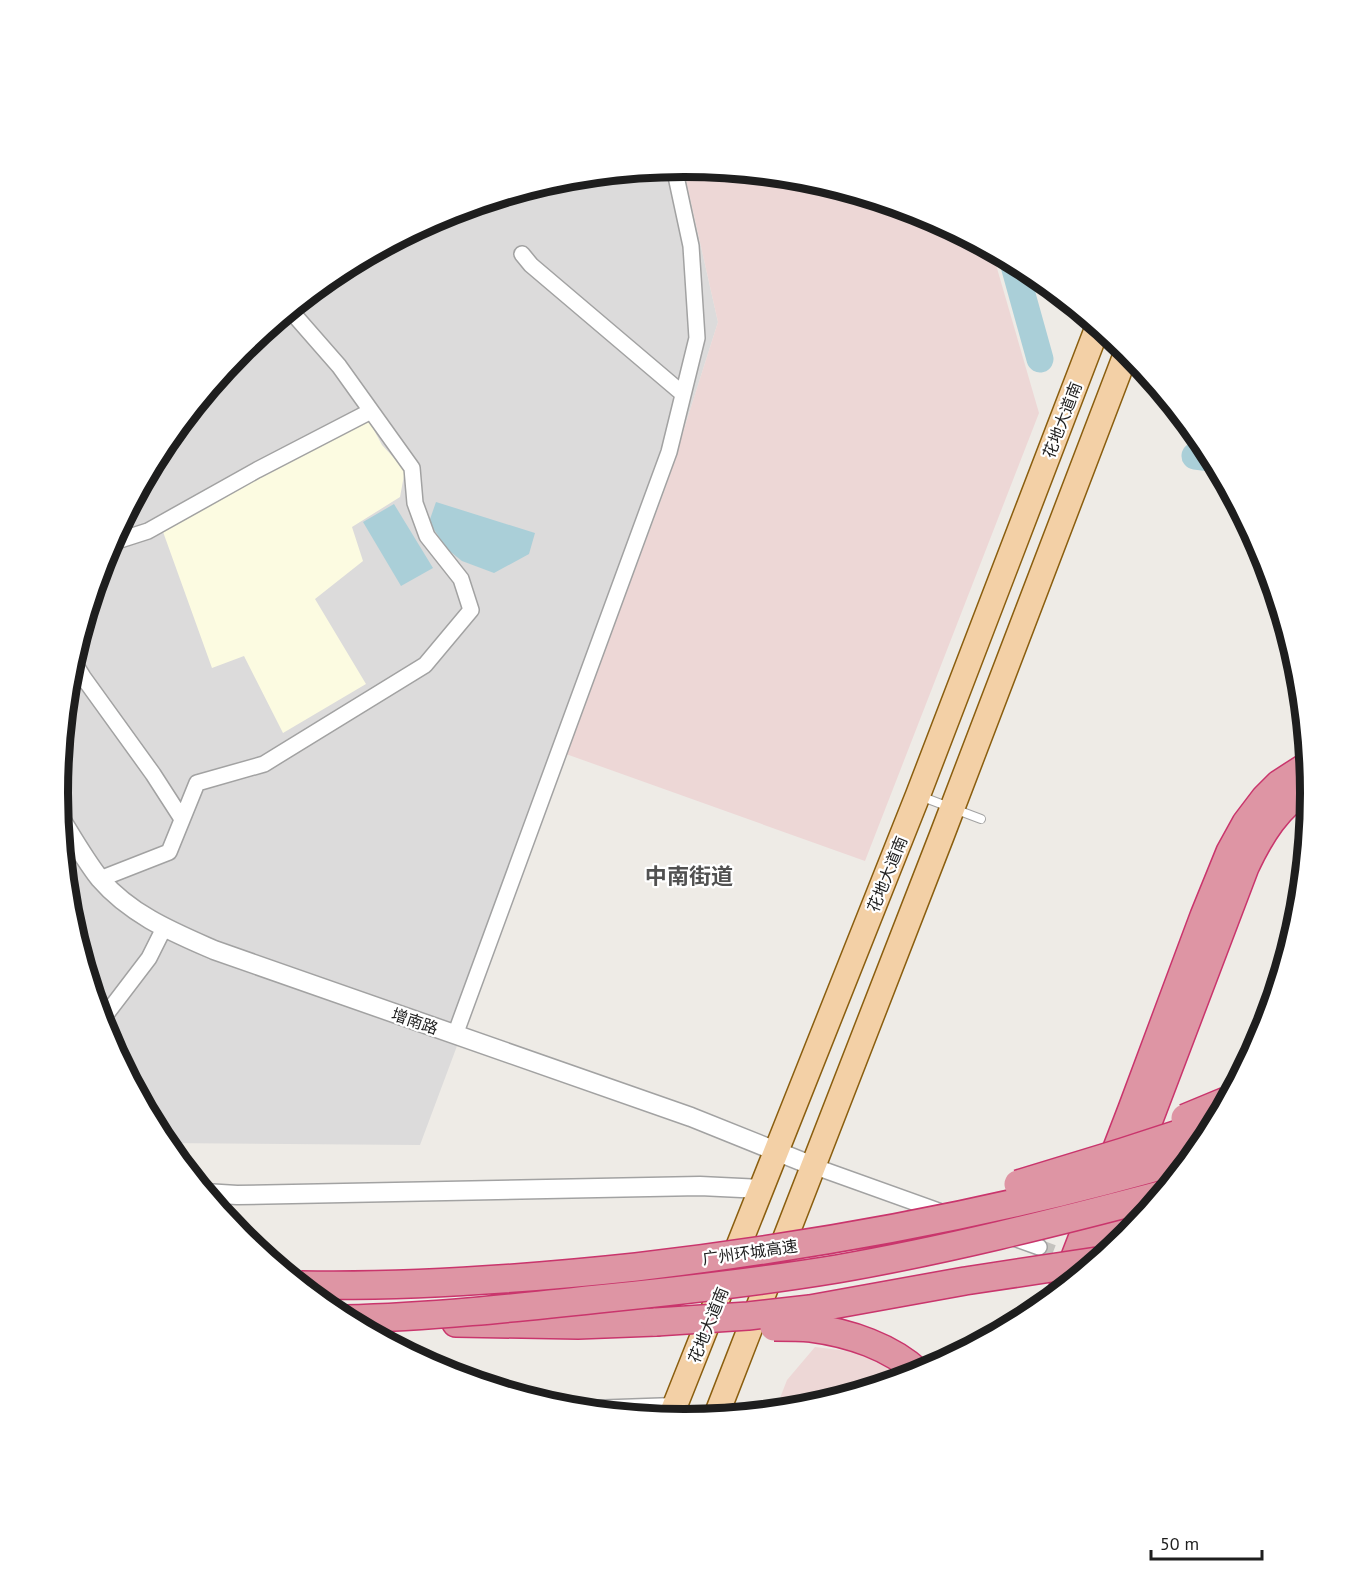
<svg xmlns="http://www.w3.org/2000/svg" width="1367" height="1586" viewBox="0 0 1367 1586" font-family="'PT Sans','Noto Sans SC',sans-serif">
<rect width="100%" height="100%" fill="#eeebe6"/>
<path fill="#dcdbdb" d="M683,167L718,322L664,492L420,1145L164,1143L105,1032L69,915L57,793L69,670L105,553L163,445L241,350L336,272L444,214L545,183L550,192L655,169Z"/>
<path fill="#edd7d6" d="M683,167L806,179L924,214L992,251L1039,413L865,861L566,754L664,492L718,322Z
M815,1347L856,1352L905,1377L805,1408L775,1411L787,1380Z"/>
<path fill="#fcfbe1" d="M368,419L382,445L405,470L400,497L352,527L363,561L315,599L366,684L283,733L244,656L212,668L162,529Z"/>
<path fill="#aacfd8" d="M436,502L535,533L529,554L494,573L462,561L447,549L429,522Z
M394,504L433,568L401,586L363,522Z"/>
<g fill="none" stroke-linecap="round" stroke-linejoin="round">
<path stroke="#aacfd8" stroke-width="27" d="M1013,262L1040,359
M1195,456L1211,458"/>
<path stroke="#c4c2be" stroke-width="15" stroke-dasharray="15 8" stroke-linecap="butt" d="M1039,1247L1073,1260"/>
<g stroke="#a2a2a2" stroke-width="10">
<path id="service" d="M920,796L981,819"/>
</g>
<g stroke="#a2a2a2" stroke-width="18">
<path id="minor" d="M522,254L531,265L683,394
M114,537L120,540L148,531L257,470L371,411
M72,659L83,677L153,774L182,819
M100,879L169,852L197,783L264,764L425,665L471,610L461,579L427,536L415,503L412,468L339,366L290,310
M101,1021L149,958L164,928
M455,1035L669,452L697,338L691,246L674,167
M813,1166L1039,1247"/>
</g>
<g stroke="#a2a2a2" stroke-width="21">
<path id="tertiary" d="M59,816C72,837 85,860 100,879C131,915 173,932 214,950L691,1117L813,1166
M205,1193L237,1195L700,1186L762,1189
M590,1410L675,1407"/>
</g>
<g stroke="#8a5e0f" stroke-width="27">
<path id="primary" d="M716,1416L942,835L1127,351
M670,1418L918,795L1098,326"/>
</g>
<g stroke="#c9356c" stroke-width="30">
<path id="motorway" d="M1095,1262L1245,867C1260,835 1278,805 1309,787
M1063,1288L1132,1109L1204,916L1230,852L1246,823L1265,798L1279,784L1307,766
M456,1323L578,1325L656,1322"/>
</g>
<use href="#service" stroke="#fff" stroke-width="8"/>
<use href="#minor" stroke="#fff" stroke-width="15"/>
<use href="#tertiary" stroke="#fff" stroke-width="18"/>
<use href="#primary" stroke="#f3d0a6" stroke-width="24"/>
<use href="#motorway" stroke="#de95a4" stroke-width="27"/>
<g stroke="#c9356c" stroke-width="30" stroke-linecap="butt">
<path id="motorway-bridge" d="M1185,1118L1226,1101
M1018,1184L1123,1152L1215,1122
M301,1285C413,1287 524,1279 636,1267C824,1245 1009,1211 1191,1157
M345,1319C429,1317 514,1308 598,1299C678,1291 758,1282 837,1269C946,1250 1053,1223 1160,1195
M656,1322L748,1316L810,1309L965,1281L1097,1261
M774,1327C786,1327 799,1327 811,1328C850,1333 891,1347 919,1373"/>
</g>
<use href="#motorway-bridge" stroke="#de95a4" stroke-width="27"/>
</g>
<g text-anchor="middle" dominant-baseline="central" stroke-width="4.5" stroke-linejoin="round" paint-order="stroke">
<g font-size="16" fill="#1e1e1e" stroke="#fff">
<text transform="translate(1062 420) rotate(-69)">花地大道南</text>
<text transform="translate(887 874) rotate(-68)">花地大道南</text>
<text transform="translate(415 1021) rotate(19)">增南路</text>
<text transform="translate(750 1252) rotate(-8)">广州环城高速</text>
<text transform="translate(708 1325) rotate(-68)">花地大道南</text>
</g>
<g font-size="22" font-weight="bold" fill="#515151" stroke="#fff">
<text x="689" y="876">中南街道</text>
</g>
</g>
<path d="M0 0H1367V1586H0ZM68 793a616 616 0 1 1 1232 0a616 616 0 1 1-1232 0Z" fill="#fff" fill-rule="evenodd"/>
<path fill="none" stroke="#1e1e1e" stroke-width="8" d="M68 793a616 616 0 1 1 1232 0a616 616 0 1 1-1232 0Z"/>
<path d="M1151 1550v9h111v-9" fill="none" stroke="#1e1e1e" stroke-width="3"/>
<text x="1160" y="1550" font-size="18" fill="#1e1e1e" stroke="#ffffff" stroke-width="4.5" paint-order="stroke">50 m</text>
</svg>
